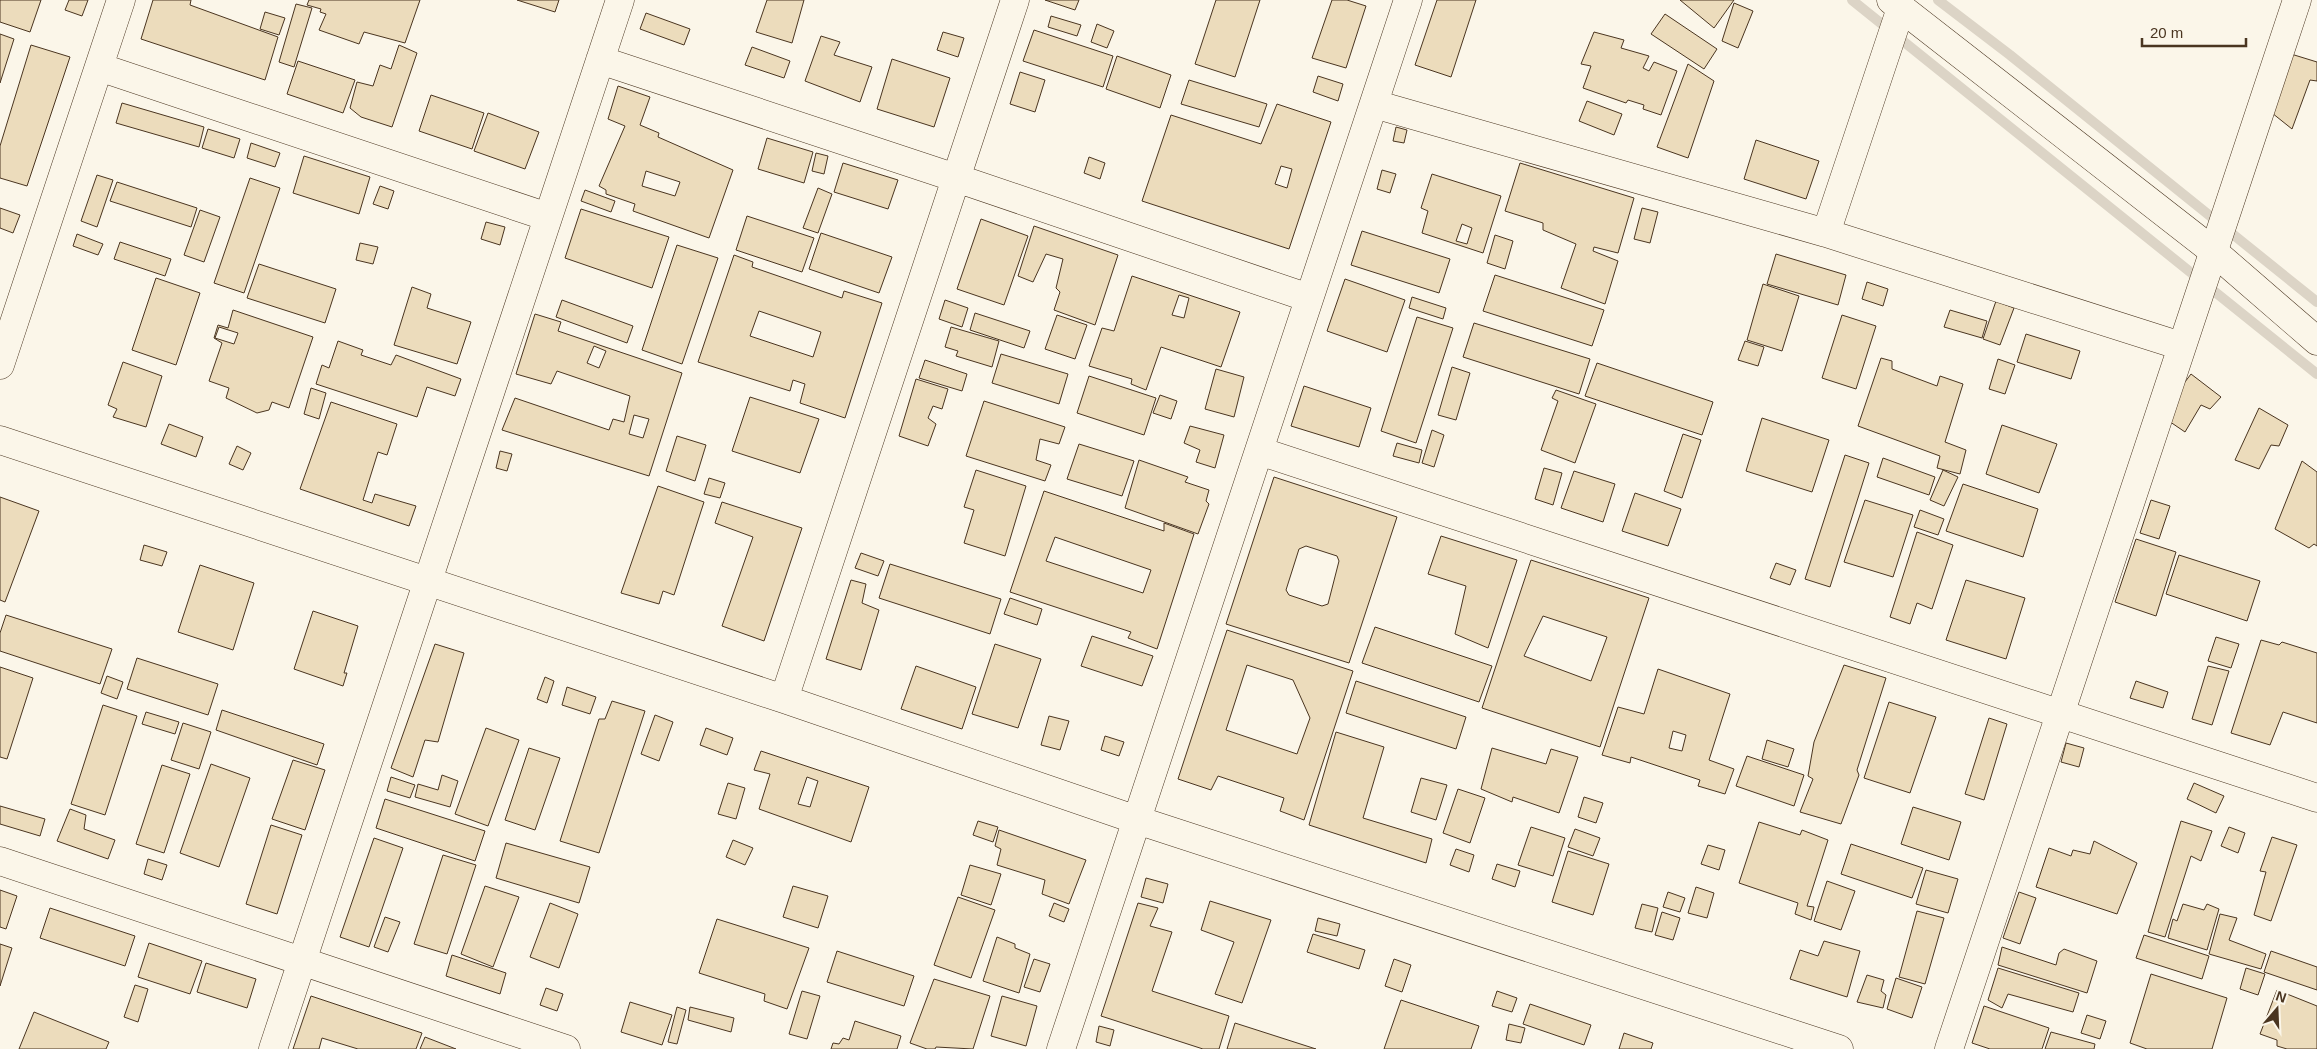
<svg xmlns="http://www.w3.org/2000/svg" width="2317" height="1049" viewBox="0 0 2317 1049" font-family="Arial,sans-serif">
<rect width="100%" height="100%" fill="#fbf6e9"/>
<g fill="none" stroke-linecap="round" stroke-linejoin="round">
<path stroke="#dcd4c6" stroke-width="10" d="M1852,0L2317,374
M1938,0L2010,55L2317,302"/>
</g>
<path fill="#ecdcbc" stroke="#4a3520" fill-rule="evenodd" d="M0,0H41L30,32L0,22Z
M69,0H88L82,16L65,10Z
M153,0H191L190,5L278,37L265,80L141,39Z
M309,0H420L405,43L364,32L359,44L319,30L326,14L320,12L321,9L307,5Z
M517,0H559L555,12Z
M767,0H804L792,43L756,32Z
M1045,0H1079L1075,10Z
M1216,0H1260L1235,77L1195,64Z
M1332,0H1347L1366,6L1346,68L1312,58Z
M1437,0H1476L1451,77L1415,65Z
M1680,0H1734L1714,28Z
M1734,3L1753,11L1738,48L1722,41Z
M296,4L312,8L294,67L279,62Z
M265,12L285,18L279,35L260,29Z
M646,13L690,29L684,45L640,29Z
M1665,14L1717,49L1704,69L1651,34Z
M1051,16L1081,25L1077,36L1048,27Z
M1097,24L1114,31L1107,48L1091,42Z
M1034,30L1113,56L1103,87L1023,61Z
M943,32L964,38L958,57L937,50Z
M1594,32L1624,40L1621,48L1649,56L1643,68L1649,71L1654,62L1677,71L1661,115L1643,109L1644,105L1628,100L1626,103L1583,88L1591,66L1581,64Z
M0,34L14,39L0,83Z
M821,36L840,42L834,55L872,67L860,102L805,81Z
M31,45L70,57L27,186L0,178V146Z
M399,45L417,53L392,127L361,117L350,108L357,82L373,86L380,65L391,69Z
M752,47L790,61L784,78L745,65Z
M2291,54L2317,62V81L2310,80L2292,129L2272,113Z
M1117,56L1171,75L1160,108L1106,89Z
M892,59L950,78L934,127L877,109Z
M298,61L355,80L343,113L287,94Z
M1688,64L1714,81L1688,158L1657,147Z
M1020,72L1045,80L1035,112L1010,104Z
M1318,76L1343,84L1338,101L1313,92Z
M1189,80L1267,104L1259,127L1181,104Z
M618,86L650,97L640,125L659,133L658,137L733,170L709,238L633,211L635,204L606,194V190L599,186L625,126L608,119ZM646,171L680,182L675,196L642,186Z
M431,95L484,113L472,149L419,131Z
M1587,101L1622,114L1614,135L1579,121Z
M122,103L204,127L199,147L116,123Z
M1277,104L1331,122L1289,249L1142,201L1171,115L1261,144ZM1281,166L1292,169L1287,188L1275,184Z
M488,113L539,132L525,169L474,151Z
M1396,127L1407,130L1404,143L1393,141Z
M208,129L240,139L234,158L202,148Z
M767,138L813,152L804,183L758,169Z
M1756,140L1819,161L1806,199L1744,179Z
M251,143L280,153L275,167L247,158Z
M816,153L828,156L824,174L812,171Z
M304,156L370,177L359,214L293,193Z
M1089,157L1105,163L1100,179L1084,173Z
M843,163L898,180L888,209L834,192Z
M1520,163L1634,198L1618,253L1594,247L1593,251L1618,261L1605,304L1561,288L1576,244L1543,230V223L1505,211Z
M1382,170L1396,174L1390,193L1377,189Z
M1432,174L1501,196L1483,253L1422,233L1428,211L1421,208ZM1462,224L1472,228L1467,244L1456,241Z
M97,175L113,180L97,227L81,221Z
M250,178L280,188L244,293L214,283Z
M117,182L197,208L191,227L110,201Z
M380,186L394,191L388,209L373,204Z
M818,188L832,194L818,233L803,228Z
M585,190L615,201L611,212L581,201Z
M0,208L20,215L13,233L0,228Z
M1642,208L1658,212L1650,243L1634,239Z
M581,209L669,237L652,288L565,258Z
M200,210L220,217L204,262L184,255Z
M747,216L814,238L802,272L736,250Z
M981,219L1028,236L1004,305L957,289Z
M486,222L505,227L500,245L481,239Z
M1034,226L1118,255L1095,325L1054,310L1060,292L1056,288L1063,259L1046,254L1033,282L1018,276Z
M1362,231L1450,259L1439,293L1351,265Z
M821,233L892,257L879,293L809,269Z
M77,234L103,244L98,255L73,246Z
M1495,235L1513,241L1505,269L1487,263Z
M120,242L171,259L165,276L114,259Z
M360,243L378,247L373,264L356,260Z
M677,245L718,258L682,364L642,350Z
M1776,254L1846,275L1838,305L1767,284Z
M734,255L753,262L752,267L842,298L844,291L882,303L845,418L800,403L805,384L793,380L790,391L698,362ZM759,311L821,332L813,357L750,336Z
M259,264L336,289L325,323L247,298Z
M1495,275L1604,310L1592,346L1483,311Z
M1132,276L1240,312L1221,367L1161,347L1146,390L1131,384L1132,379L1089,366L1102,328L1114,331ZM1179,295L1189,298L1184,318L1172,315Z
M156,278L200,293L176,365L132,350Z
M1345,279L1405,300L1387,352L1327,331Z
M1867,282L1888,289L1883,306L1862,299Z
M1763,284L1799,296L1782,351L1747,340Z
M412,287L431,294L427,308L471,322L457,364L394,345Z
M1412,297L1446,308L1443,319L1409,308Z
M562,300L633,326L627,343L556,317Z
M945,300L968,308L962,327L939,319Z
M1996,301L2014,308L2000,345L1983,339Z
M233,310L313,337L289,408L272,402L269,410L257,413L226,398L229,388L209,381L222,343L214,338L218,325L228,328ZM219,327L238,333L234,344L215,338Z
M1950,310L1987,321L1982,338L1944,327Z
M975,313L1030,331L1024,348L970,330Z
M535,314L561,322L558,331L682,373L649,476L502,430L515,398L609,430L613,419L624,422L630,396L557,371L551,384L516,374ZM594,346L606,351L599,368L587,363ZM634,415L649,419L643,438L629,434Z
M1057,315L1087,325L1075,359L1045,349Z
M1842,315L1876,326L1856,389L1822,378Z
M1417,317L1453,328L1416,443L1381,431Z
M1474,323L1590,359L1579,394L1463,357Z
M951,327L999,341L992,367L956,356L958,351L945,347Z
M2026,334L2080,351L2071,379L2017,362Z
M338,341L363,350L361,355L391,365L396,355L461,379L455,396L427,387L417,417L316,384L322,365L329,368Z
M1745,341L1764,347L1758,366L1738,360Z
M1001,354L1068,374L1059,404L992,383Z
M1881,358L1892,361V369L1937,386L1940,376L1963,384L1945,442L1966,450L1960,474L1937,468L1940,456L1858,426Z
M1998,359L2015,365L2005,394L1989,389Z
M925,360L967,374L962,391L919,378Z
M123,362L162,376L146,427L113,417L117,409L108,405Z
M1597,363L1713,402L1702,435L1585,396Z
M1452,367L1470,373L1456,420L1438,415Z
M1216,369L1244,377L1234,417L1205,409Z
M2191,374L2221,397L2210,409L2201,405L2185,432L2160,415Z
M1089,376L1156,398L1144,435L1077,413Z
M916,379L948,389L942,409L933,406L928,418L936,424L928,446L899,436Z
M1304,386L1371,408L1359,447L1291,426Z
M311,388L326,393L319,419L304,414Z
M1556,390L1596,404L1575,463L1541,450L1558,401L1552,398Z
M1160,395L1177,401L1171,419L1153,413Z
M750,397L819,419L800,473L732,451Z
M984,401L1065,427L1059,444L1040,439L1036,460L1051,465L1045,481L966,456Z
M331,402L397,424L387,455L378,452L363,500L372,503L375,494L416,506L409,526L300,489Z
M2259,408L2288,425L2279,446L2271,445L2259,469L2235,460Z
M1762,418L1829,440L1812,492L1746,471Z
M169,424L203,437L196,457L161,444Z
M2002,425L2057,444L2039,493L1986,474Z
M1190,426L1224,435L1215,468L1196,462L1200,450L1184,443Z
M1432,430L1444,435L1434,467L1422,463Z
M1683,434L1701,440L1682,498L1664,491Z
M677,436L706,445L695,481L666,471Z
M1397,443L1422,450L1419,463L1393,456Z
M1079,444L1134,461L1122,496L1067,479Z
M237,446L251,453L243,470L229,464Z
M500,451L512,454L507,471L496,468Z
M1845,455L1869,463L1830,587L1805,579Z
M1883,458L1935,477L1929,495L1877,477Z
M1139,460L1188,477L1185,482L1209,490L1206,501L1209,504L1198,534L1125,508Z
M2302,461L2317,472V546L2314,544L2309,548L2275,529Z
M1544,468L1562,473L1553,505L1535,499Z
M976,470L1026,486L1005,556L964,543L974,510L964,507Z
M1943,470L1958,477L1944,506L1930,500Z
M1574,471L1615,484L1603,522L1561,508Z
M1274,477L1397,517L1349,663L1226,624ZM1306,546L1337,556L1339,561L1328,604L1322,606L1289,595L1286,590L1299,549Z
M709,478L725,483L720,498L704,494Z
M1963,484L2038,509L2023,557L1946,531Z
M658,486L704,502L674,595L663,591L659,604L621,593Z
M1044,491L1164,531V523L1194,534L1157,649L1128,638L1131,632L1010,592ZM1055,537L1151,570L1143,593L1046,561Z
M1635,493L1681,509L1668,546L1622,531Z
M0,497L39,511L5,602L0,600Z
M1865,500L1913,515L1893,577L1844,562Z
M2151,500L2170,506L2159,539L2140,533Z
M722,502L802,528L764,641L722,626L753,537L715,523Z
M1920,510L1944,519L1938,535L1914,527Z
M1917,532L1953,545L1932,609L1917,603L1910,624L1890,617Z
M1441,536L1517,560L1488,648L1455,634L1466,586L1428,574Z
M2136,539L2176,552L2156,616L2115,602Z
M144,545L167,552L162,566L140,560Z
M861,553L884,561L878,576L855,568Z
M2179,555L2260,581L2247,621L2166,594Z
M1531,560L1649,598L1600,747L1482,708ZM1543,616L1607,637L1591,681L1524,656Z
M1776,563L1796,570L1790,585L1770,578Z
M890,564L1001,599L990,634L879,598Z
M200,565L254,583L233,650L178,632Z
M851,580L866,584L862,603L879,610L861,670L826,659Z
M1966,580L2025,598L2006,659L1946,640Z
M1010,598L1042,609L1037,625L1004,614Z
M313,611L358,626L344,673H347L343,686L294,669Z
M6,615L112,649L100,684L0,651V633Z
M1375,627L1492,666L1479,702L1362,663Z
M1227,630L1353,671L1304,820L1280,811L1284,798L1218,776L1211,790L1178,779ZM1247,665L1293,680L1310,718L1297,754L1226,730Z
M1092,636L1153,656L1142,686L1081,666Z
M2216,637L2239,644L2231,668L2208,661Z
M2261,640L2279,645L2282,642L2317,653V723L2283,712L2270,745L2231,733Z
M435,644L464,653L438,742L425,740L413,777L391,768Z
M995,644L1041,659L1018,728L972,714Z
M137,658L218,684L208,715L127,689Z
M1844,665L1886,678L1857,770L1859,775L1841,824L1800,812L1813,779L1808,776L1814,742Z
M916,666L976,687L962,729L901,709Z
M2208,666L2229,671L2212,725L2192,719Z
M0,667L33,678L7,759L0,757Z
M1658,669L1730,694L1709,760L1734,769L1725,794L1698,786L1700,780L1631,757L1630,763L1602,755L1618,707L1644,714ZM1673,731L1686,735L1682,751L1669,748Z
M107,676L123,682L117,699L101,693Z
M545,677L554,681L547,703L537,699Z
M1356,681L1466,717L1456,749L1346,713Z
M2136,681L2168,692L2163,708L2130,698Z
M567,687L596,697L590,714L562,705Z
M612,701L645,711L599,853L560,841L599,719H605Z
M1889,702L1936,717L1910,793L1864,778Z
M103,705L137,716L105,815L71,804Z
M222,710L324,744L317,765L216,730Z
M146,712L179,722L175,734L142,724Z
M655,715L673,722L659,761L641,754Z
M1049,716L1069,721L1060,750L1041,745Z
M1989,718L2007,724L1984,800L1965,794Z
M183,723L211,732L199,769L171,760Z
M486,728L519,740L488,826L455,814Z
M706,728L733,738L727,755L700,745Z
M1336,732L1384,747L1363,818L1432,839L1426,863L1309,825Z
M1105,736L1124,742L1119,756L1101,750Z
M1767,740L1794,749L1788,767L1762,759Z
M2066,743L2084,748L2079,767L2061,762Z
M529,748L560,758L535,830L505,820Z
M1492,748L1546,764L1551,749L1578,757L1559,813L1513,797L1512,802L1481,789Z
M761,751L869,787L851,842L759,809L770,774L754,770ZM807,777L818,781L810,807L798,804Z
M1747,756L1804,775L1794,806L1736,786Z
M293,760L325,770L305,830L272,819Z
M211,764L250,778L219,867L180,853Z
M162,765L190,774L164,853L136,844Z
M442,775L458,781L450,807L415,797L418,784L438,790Z
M391,777L415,785L410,798L387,791Z
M1421,778L1447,785L1436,820L1411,812Z
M728,783L745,788L736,819L718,814Z
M2194,783L2224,796L2216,813L2187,799Z
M1458,789L1485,798L1470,843L1443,833Z
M1584,797L1603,803L1596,823L1578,817Z
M385,799L485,831L475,861L376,828Z
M0,806L45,819L40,836L0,824Z
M1913,807L1961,822L1949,860L1901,844Z
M70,809L86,815L84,829L115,840L108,859L57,841Z
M978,821L998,827L993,842L973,835Z
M2181,821L2212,831L2201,861L2191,856L2165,937L2148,932Z
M1759,822L1800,835L1802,830L1828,840L1807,906L1814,907L1811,920L1795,914L1798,903L1739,883Z
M271,825L302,835L277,914L246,904Z
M1531,827L1565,838L1553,876L1518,865Z
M2229,827L2245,833L2238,853L2221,846Z
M1575,829L1600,838L1593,856L1568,847Z
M999,830L1086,860L1069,904L1042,894L1045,880L997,865L1001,849L995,846Z
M2272,837L2297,845L2271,921L2254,915L2266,872L2260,871Z
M374,838L403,848L369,947L340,937Z
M733,840L753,848L745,865L726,857Z
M2094,841L2137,863L2117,914L2036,887L2049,848L2071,856L2073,850L2090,854Z
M506,843L590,867L579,903L496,878Z
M1851,844L1923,868L1912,898L1841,874Z
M1708,845L1725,850L1719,870L1701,864Z
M1456,849L1474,855L1469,872L1450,865Z
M1568,851L1609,864L1593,915L1552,902Z
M443,855L476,865L447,954L414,944Z
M148,859L167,865L162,880L144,874Z
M1497,864L1520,871L1515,887L1492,879Z
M970,865L1001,874L991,905L961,895Z
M1926,870L1958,879L1948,913L1916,904Z
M1146,878L1168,884L1163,903L1141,897Z
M1827,881L1855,891L1841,930L1814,921Z
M485,886L519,897L493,967L461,954Z
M793,886L828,896L818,928L783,917Z
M1696,887L1714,893L1707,918L1688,913Z
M0,890L17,896L6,929L0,927Z
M1668,892L1685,898L1680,912L1663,907Z
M2019,892L2036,898L2020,944L2003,938Z
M958,897L995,910L971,978L934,965Z
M1210,901L1271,920L1242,1003L1215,994L1234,942L1201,930Z
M550,903L578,914L559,968L530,957Z
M1054,903L1069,909L1064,922L1049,916Z
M1138,903L1158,908L1150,926L1172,932L1152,991L1229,1016L1219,1049H1203L1101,1016Z
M1642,904L1658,908L1652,932L1635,928Z
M2183,904L2204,910L2207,904L2219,909L2207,950L2168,938L2173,919L2177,921Z
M50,908L135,936L125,966L40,938Z
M1917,911L1944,918L1925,984L1899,977Z
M1662,912L1680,918L1673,940L1655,935Z
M2220,914L2237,918L2229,940L2266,954L2261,969L2209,954Z
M385,917L400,922L388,952L374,947Z
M1318,918L1340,924L1337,936L1315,931Z
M717,919L809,948L787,1009L764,1001L765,994L699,973Z
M1313,934L1365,950L1359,969L1307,952Z
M2144,935L2209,956L2202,979L2136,958Z
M997,937L1015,944V948L1030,954L1019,993L983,981Z
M1824,941L1860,951L1847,997L1790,979L1800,950L1818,956Z
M149,943L202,961L190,994L138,977Z
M0,944L12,948L0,986Z
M2002,947L2056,965L2059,953L2064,949L2097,961L2087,993L1998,965Z
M837,951L914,976L904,1006L827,982Z
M2271,951L2317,967V990L2264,972Z
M452,955L506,973L500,994L446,976Z
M1034,959L1050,964L1040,992L1024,987Z
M1394,959L1411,965L1402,992L1385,986Z
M206,963L256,979L247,1008L197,992Z
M1998,968L2079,993L2073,1012L2008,994L2002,1008L1988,1000Z
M2246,968L2265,974L2258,995L2240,989Z
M2151,974L2227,998L2212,1049H2147L2130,1043Z
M1867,975L1884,980L1881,991L1886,995L1883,1008L1857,1002Z
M1896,978L1922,987L1912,1018L1887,1009Z
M934,979L990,996L973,1049L936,1047L935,1049H927L910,1043Z
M135,985L148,989L138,1022L124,1017Z
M546,988L563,994L557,1011L540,1005Z
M2277,990L2317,1006V1049H2287L2277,1046V1040L2260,1034Z
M802,991L820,996L807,1039L789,1034Z
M1497,991L1517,998L1512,1012L1492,1006Z
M311,996L422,1033L416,1049H358L322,1038L319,1049H293Z
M1002,996L1037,1006L1026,1046L991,1036Z
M1401,1000L1479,1026L1471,1049H1384Z
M630,1002L672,1015L662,1045L621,1032Z
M1530,1004L1591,1025L1584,1045L1523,1024Z
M1984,1006L2049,1028L2042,1049H1990L1972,1043Z
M677,1007L686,1010L677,1044L668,1042Z
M690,1007L734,1018L731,1032L688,1020Z
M34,1012L109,1042L106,1049H19Z
M2087,1015L2106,1021L2100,1039L2081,1033Z
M855,1021L901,1036L897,1049H831L833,1043L839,1044L843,1038L849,1040Z
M1235,1023L1316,1049H1227Z
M1509,1024L1525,1028L1521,1043L1506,1040Z
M1099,1026L1114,1030L1110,1046L1096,1042Z
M2051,1032L2095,1044L2094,1049H2045Z
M1624,1033L1653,1043L1651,1049H1619Z
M425,1037L456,1049H420Z"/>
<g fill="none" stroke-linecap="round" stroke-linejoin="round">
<g stroke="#4a3520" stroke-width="29">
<path id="minor" d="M600,60L956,178L1309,298
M99,67L548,217
M1374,104L1826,233L2181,346
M1826,233L1901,8
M0,365L121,0
M0,440L784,699L1137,820L1839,1049
M1259,451L2317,798
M784,699L1015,0
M0,861L566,1049
M273,1049L620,0
M1061,1049L1408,0
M1949,1049L2297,0"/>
</g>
<g stroke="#4a3520" stroke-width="29">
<path id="major" d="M1891,0L2213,251L2317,341"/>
</g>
<use href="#minor" stroke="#fbf6e9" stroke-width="28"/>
<use href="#major" stroke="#fbf6e9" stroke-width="28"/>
</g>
<g transform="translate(2277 1009) rotate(19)" stroke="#fbf6e9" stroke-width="4" paint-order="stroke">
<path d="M0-4L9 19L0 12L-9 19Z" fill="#4a3520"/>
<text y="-8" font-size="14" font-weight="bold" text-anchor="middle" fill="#4a3520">N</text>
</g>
<path d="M2142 38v8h104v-8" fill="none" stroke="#4a3520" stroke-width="2.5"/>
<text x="2150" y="38" font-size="15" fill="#4a3520" stroke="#fbf6e9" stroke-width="4" paint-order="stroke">20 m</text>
</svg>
